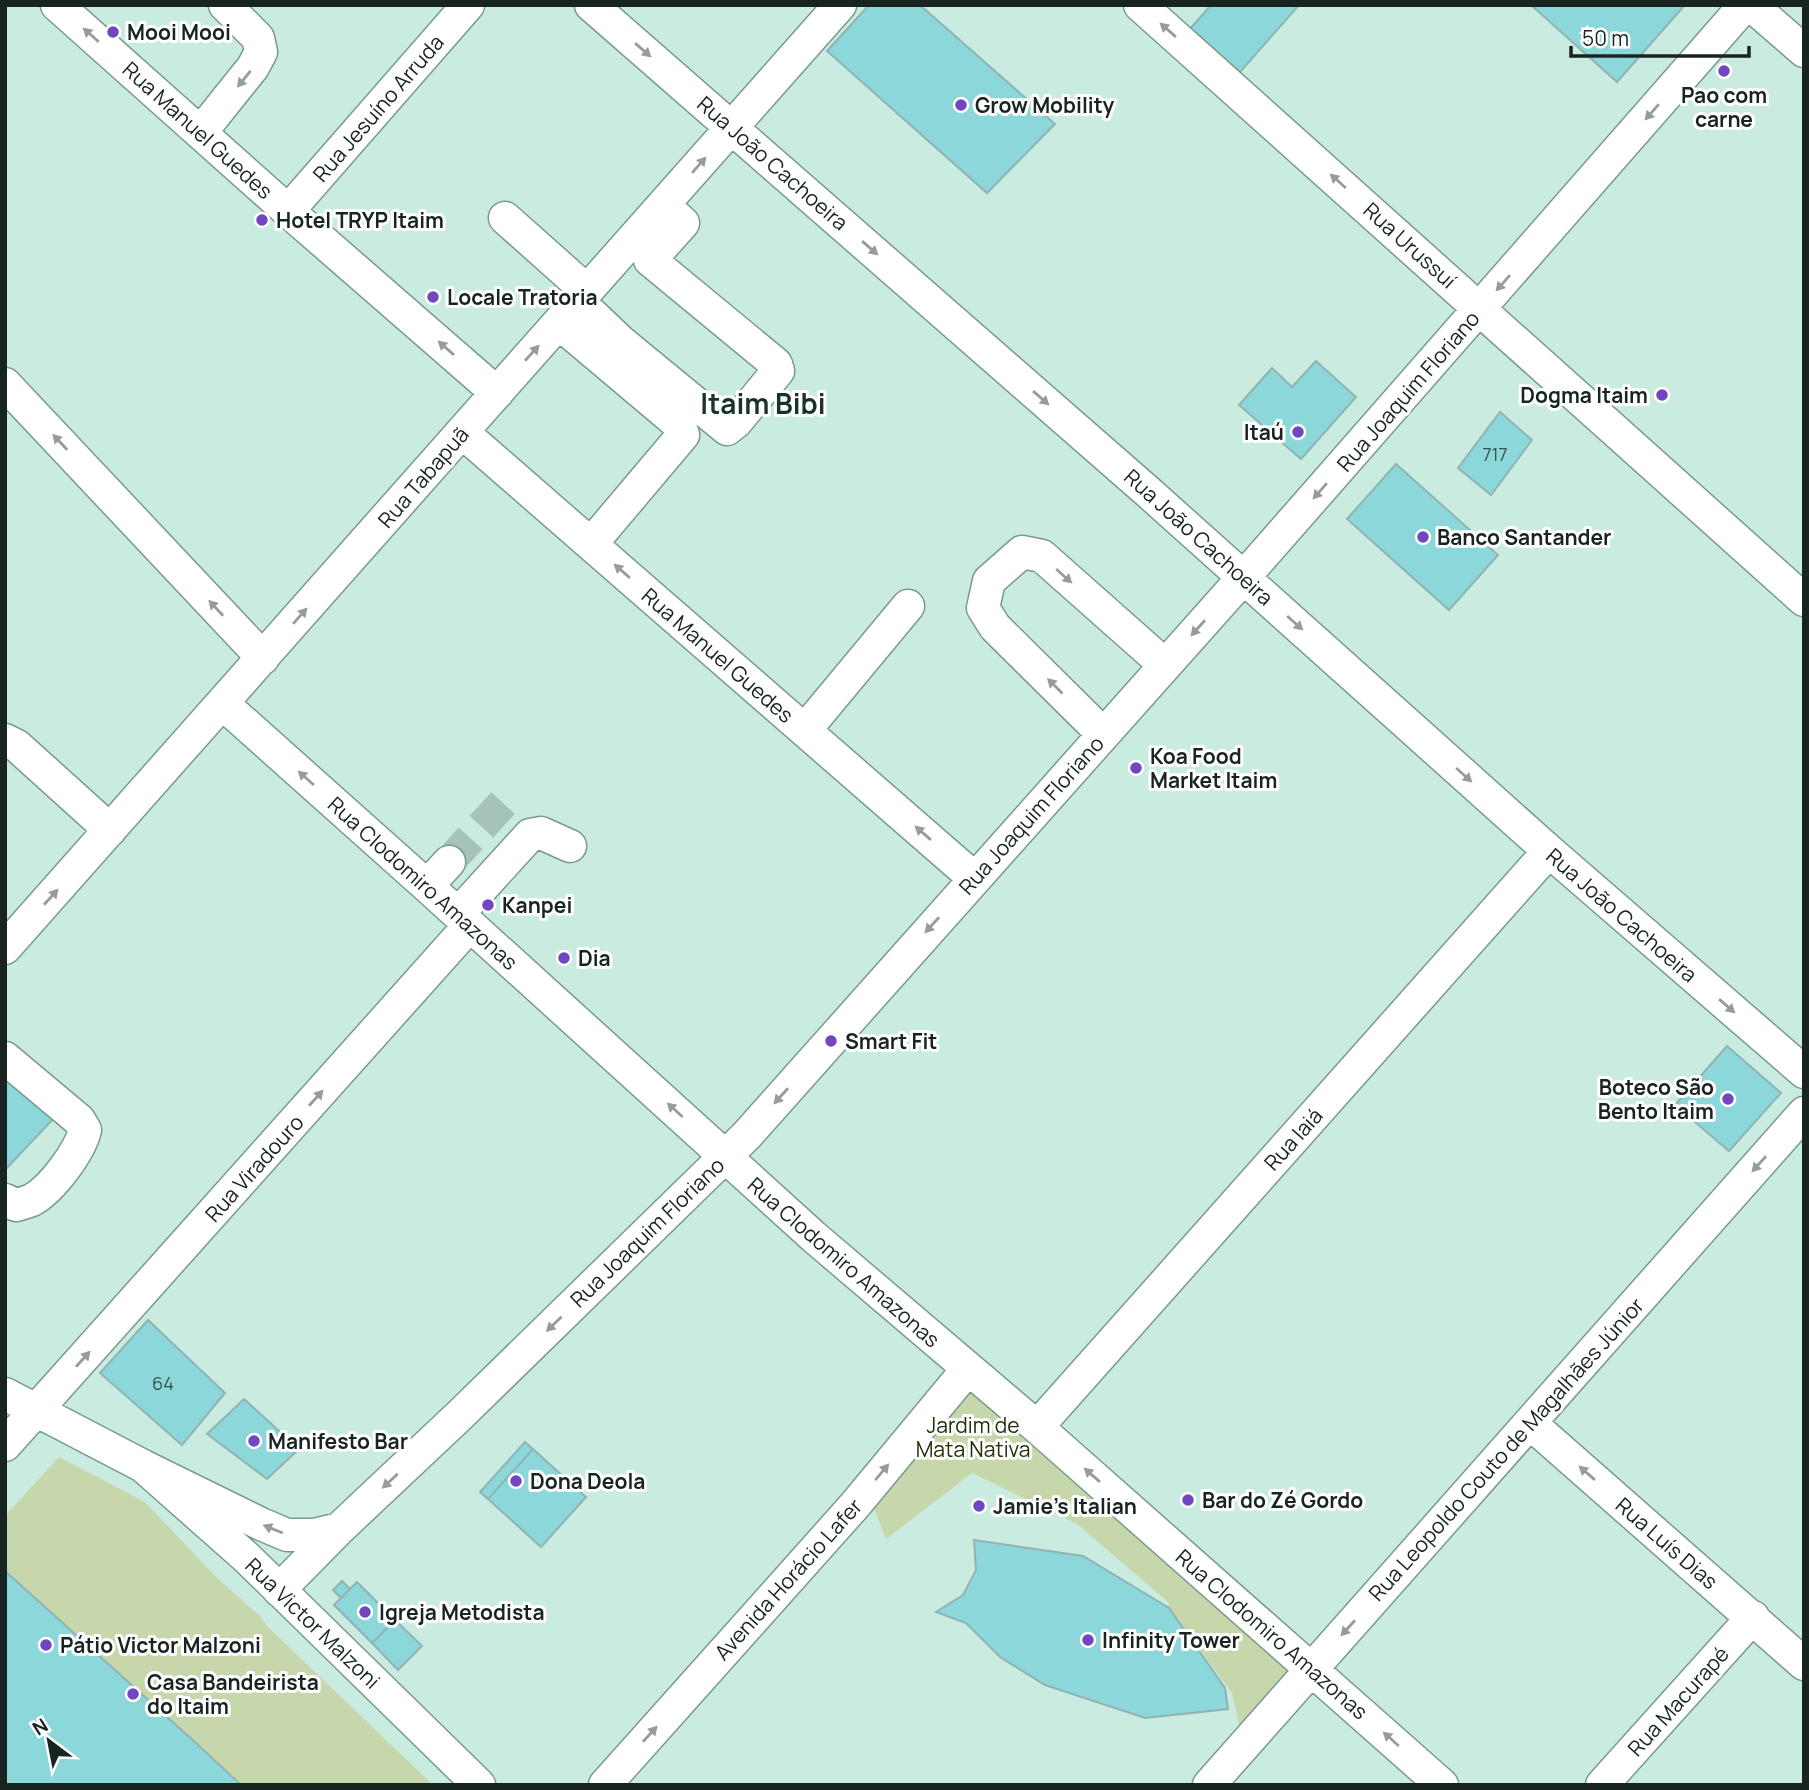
<svg xmlns="http://www.w3.org/2000/svg" width="1809" height="1790" viewBox="0 0 1809 1790" font-family="Manrope,sans-serif">
<rect width="100%" height="100%" fill="#caebe0"/>
<path fill="#c6d7ac" d="M969,1387L1297,1669L1241,1734L1232,1693L1169,1608L1168,1602L1077,1524L972,1473L886,1539L869,1496Z
M59,1457L145,1502L218,1579L260,1616L267,1626L433,1785H240L5,1571V1516Z"/>
<path fill="#8cd7d9" stroke="#91b3b3" stroke-width="2" d="M869,5H920L1055,124L987,193L827,51Z
M1211,5H1299L1240,72L1189,30Z
M1531,5H1685L1617,82Z
M1316,361L1356,397L1301,459L1239,405L1272,368L1292,387Z
M1500,412L1532,440L1491,495L1458,468Z
M1396,464L1498,555L1449,610L1347,519Z
M1727,1046L1781,1093L1729,1151L1675,1105Z
M13,1081L54,1118L5,1170V1082Z
M148,1320L225,1393L182,1445L100,1373Z
M244,1399L299,1449L267,1479L207,1434Z
M525,1442L533,1449L488,1499L480,1492Z
M533,1449L586,1497L541,1547L488,1499Z
M974,1540L1083,1556L1169,1608L1225,1688L1228,1709L1145,1718L1045,1685L1000,1657L966,1623L936,1612L963,1595L976,1570Z
M5,1571L196,1743L241,1785H5Z
M342,1581L350,1589L341,1598L333,1590Z
M357,1582L395,1620L372,1643L334,1605Z
M395,1620L422,1646L398,1670L372,1643Z"/>
<g fill="none" stroke-linecap="round" stroke-linejoin="round">
<path stroke="#a6c3ba" stroke-width="32" stroke-dasharray="32 16" stroke-linecap="butt" d="M449,862L506,800"/>
<g stroke="#7a998f" stroke-width="35">
<path id="minor" d="M57,5L288,211L497,393
M591,5L1147,491L1549,851L1804,1072
M1140,5L1804,600
M1751,5L1804,51
M201,132L253,67L261,52L258,38L225,5
M288,211L468,5
M505,218L587,291
M578,301L620,341L727,429L736,422L778,371L776,364L650,260L683,223L663,205
M559,323L680,425L683,435L591,544
M5,384L263,658
M462,432L974,878
M222,703L427,886L814,1237L1037,1427L1442,1785
M805,730L908,606
M1103,734L995,627L983,608L989,581L1022,552L1042,556L1165,665
M5,740L17,746L110,830
M427,886L449,862
M458,914L530,835L541,833L570,846
M5,948L840,5
M5,1058L79,1120L85,1130C80,1151 52,1189 32,1200C27,1202 21,1204 16,1205L5,1200
M5,1394L143,1466L261,1524L287,1535H314L339,1529
M1530,1423L1804,1664
M1037,1427L1549,851
M5,1445L470,925
M143,1466L247,1558L479,1785
M279,1590L339,1529L459,1416L747,1135L1244,577L1745,5
M605,1785L855,1505L967,1370
M1209,1785L1804,1113
M1602,1785L1753,1617"/>
</g>
<use href="#minor" stroke="#fff" stroke-width="32"/>
</g>
<defs><path id="oneway-solid" d="M-6-.8H1V-3.2L6.5 0L1 3.2V.8H-6Z" transform="scale(1.75)"/></defs>
<g fill="#979c9b">
<use href="#oneway-solid" transform="translate(1168 30) rotate(-139)"/>
<use href="#oneway-solid" transform="translate(91 35) rotate(-138)"/>
<use href="#oneway-solid" transform="translate(643 50) rotate(41)"/>
<use href="#oneway-solid" transform="translate(244 79) rotate(129)"/>
<use href="#oneway-solid" transform="translate(1652 112) rotate(131)"/>
<use href="#oneway-solid" transform="translate(699 165) rotate(-49)"/>
<use href="#oneway-solid" transform="translate(1338 181) rotate(-138)"/>
<use href="#oneway-solid" transform="translate(870 248) rotate(41)"/>
<use href="#oneway-solid" transform="translate(1503 283) rotate(131)"/>
<use href="#oneway-solid" transform="translate(446 348) rotate(-139)"/>
<use href="#oneway-solid" transform="translate(532 353) rotate(-48)"/>
<use href="#oneway-solid" transform="translate(1041 398) rotate(41)"/>
<use href="#oneway-solid" transform="translate(60 442) rotate(-133)"/>
<use href="#oneway-solid" transform="translate(1320 491) rotate(131)"/>
<use href="#oneway-solid" transform="translate(622 571) rotate(-139)"/>
<use href="#oneway-solid" transform="translate(1064 576) rotate(42)"/>
<use href="#oneway-solid" transform="translate(216 608) rotate(-133)"/>
<use href="#oneway-solid" transform="translate(300 616) rotate(-49)"/>
<use href="#oneway-solid" transform="translate(1295 623) rotate(42)"/>
<use href="#oneway-solid" transform="translate(1198 628) rotate(132)"/>
<use href="#oneway-solid" transform="translate(1055 686) rotate(-135)"/>
<use href="#oneway-solid" transform="translate(1464 775) rotate(42)"/>
<use href="#oneway-solid" transform="translate(306 778) rotate(-138)"/>
<use href="#oneway-solid" transform="translate(923 833) rotate(-139)"/>
<use href="#oneway-solid" transform="translate(51 897) rotate(-48)"/>
<use href="#oneway-solid" transform="translate(932 925) rotate(132)"/>
<use href="#oneway-solid" transform="translate(1727 1006) rotate(41)"/>
<use href="#oneway-solid" transform="translate(781 1096) rotate(132)"/>
<use href="#oneway-solid" transform="translate(316 1098) rotate(-48)"/>
<use href="#oneway-solid" transform="translate(675 1110) rotate(-138)"/>
<use href="#oneway-solid" transform="translate(1759 1164) rotate(132)"/>
<use href="#oneway-solid" transform="translate(554 1324) rotate(136)"/>
<use href="#oneway-solid" transform="translate(83 1359) rotate(-48)"/>
<use href="#oneway-solid" transform="translate(882 1472) rotate(-50)"/>
<use href="#oneway-solid" transform="translate(1587 1473) rotate(-139)"/>
<use href="#oneway-solid" transform="translate(1092 1475) rotate(-139)"/>
<use href="#oneway-solid" transform="translate(390 1481) rotate(137)"/>
<use href="#oneway-solid" transform="translate(273 1529) rotate(-158)"/>
<use href="#oneway-solid" transform="translate(1348 1628) rotate(132)"/>
<use href="#oneway-solid" transform="translate(650 1734) rotate(-48)"/>
<use href="#oneway-solid" transform="translate(1391 1739) rotate(-138)"/>
</g>
<g fill="#7047c0" stroke="#fff" stroke-width="2.5">
<circle cx="113" cy="32" r="7"/>
<circle cx="1724" cy="71" r="7"/>
<circle cx="961" cy="105" r="7"/>
<circle cx="262" cy="220" r="7"/>
<circle cx="433" cy="297" r="7"/>
<circle cx="1662" cy="395" r="7"/>
<circle cx="1298" cy="432" r="7"/>
<circle cx="1423" cy="537" r="7"/>
<circle cx="1136" cy="768" r="7"/>
<circle cx="488" cy="905" r="7"/>
<circle cx="564" cy="958" r="7"/>
<circle cx="831" cy="1041" r="7"/>
<circle cx="1728" cy="1099" r="7"/>
<circle cx="254" cy="1441" r="7"/>
<circle cx="516" cy="1481" r="7"/>
<circle cx="1188" cy="1500" r="7"/>
<circle cx="979" cy="1506" r="7"/>
<circle cx="365" cy="1612" r="7"/>
<circle cx="1088" cy="1640" r="7"/>
<circle cx="46" cy="1645" r="7"/>
<circle cx="133" cy="1694" r="7"/>
</g>
<g text-anchor="middle" dominant-baseline="central" stroke-width="6" stroke-linejoin="round" paint-order="stroke">
<g font-size="18" fill="#35514e">
<text x="1495" y="454">717</text>
<text x="163" y="1383">64</text>
</g>
<g font-size="21" font-weight="bold" fill="#182420" stroke="#fff" text-anchor="start">
<text x="127" y="32">Mooi Mooi</text>
<text x="1724" y="95" text-anchor="middle">Pao com<tspan x="1724" dy="24">carne</tspan></text>
<text x="975" y="105">Grow Mobility</text>
<text x="276" y="220">Hotel TRYP Itaim</text>
<text x="447" y="297">Locale Tratoria</text>
<text x="1648" y="395" text-anchor="end">Dogma Itaim</text>
<text x="1284" y="432" text-anchor="end">Itaú</text>
<text x="1437" y="537">Banco Santander</text>
<text x="1150" y="756">Koa Food<tspan x="1150" dy="24">Market Itaim</tspan></text>
<text x="502" y="905">Kanpei</text>
<text x="578" y="958">Dia</text>
<text x="845" y="1041">Smart Fit</text>
<text x="1714" y="1087" text-anchor="end">Boteco São<tspan x="1714" dy="24">Bento Itaim</tspan></text>
<text x="268" y="1441">Manifesto Bar</text>
<text x="530" y="1481">Dona Deola</text>
<text x="1202" y="1500">Bar do Zé Gordo</text>
<text x="993" y="1506">Jamie's Italian</text>
<text x="379" y="1612">Igreja Metodista</text>
<text x="1102" y="1640">Infinity Tower</text>
<text x="60" y="1645">Pátio Victor Malzoni</text>
<text x="147" y="1682">Casa Bandeirista<tspan x="147" dy="24">do Itaim</tspan></text>
</g>
<g font-size="21" fill="#182420" stroke="#fff">
<text transform="translate(378 108) rotate(-49)">Rua Jesuíno Arruda</text>
<text transform="translate(198 130) rotate(42)">Rua Manuel Guedes</text>
<text transform="translate(773 163) rotate(41)">Rua João Cachoeira</text>
<text transform="translate(1410 245) rotate(42)">Rua Urussuí</text>
<text transform="translate(1408 391) rotate(-49)">Rua Joaquim Floriano</text>
<text transform="translate(423 477) rotate(-49)">Rua Tabapuã</text>
<text transform="translate(1199 537) rotate(42)">Rua João Cachoeira</text>
<text transform="translate(718 655) rotate(41)">Rua Manuel Guedes</text>
<text transform="translate(1031 815) rotate(-48)">Rua Joaquim Floriano</text>
<text transform="translate(423 883) rotate(42)">Rua Clodomiro Amazonas</text>
<text transform="translate(1622 915) rotate(41)">Rua João Cachoeira</text>
<text transform="translate(1293 1139) rotate(-48)">Rua Iaiá</text>
<text transform="translate(254 1168) rotate(-48)">Rua Viradouro</text>
<text transform="translate(647 1232) rotate(-44)">Rua Joaquim Floriano</text>
<text transform="translate(844 1262) rotate(41)">Rua Clodomiro Amazonas</text>
<text transform="translate(1506 1449) rotate(-48)">Rua Leopoldo Couto de Magalhães Júnior</text>
<text transform="translate(1667 1543) rotate(41)">Rua Luís Dias</text>
<text transform="translate(788 1579) rotate(-48)">Avenida Horácio Lafer</text>
<text transform="translate(313 1623) rotate(44)">Rua Victor Malzoni</text>
<text transform="translate(1272 1634) rotate(41)">Rua Clodomiro Amazonas</text>
<text transform="translate(1678 1701) rotate(-48)">Rua Macurapé</text>
</g>
<g font-size="21" fill="#243008" stroke="#fff">
<text x="973" y="1425">Jardim de<tspan x="973" dy="24">Mata Nativa</tspan></text>
</g>
<g font-size="28" font-weight="bold" fill="#17332b" stroke="#fff">
<text x="763" y="403">Itaim Bibi</text>
</g>
</g>
<rect width="1809" height="1790" fill="none" stroke="#182420" stroke-width="14"/>
<g transform="translate(49 1741) rotate(328)" stroke="#ffffff" stroke-width="5" paint-order="stroke">
<path d="M0-5L12 26L0 18L-12 26Z" fill="#182420"/>
<text y="-10" font-size="19" font-weight="bold" text-anchor="middle" fill="#182420">N</text>
</g>
<path d="M1571 46v10h178v-10" fill="none" stroke="#182420" stroke-width="3.5"/>
<text x="1582" y="46" font-size="21" fill="#182420" stroke="#ffffff" stroke-width="5" paint-order="stroke">50 m</text>
</svg>
